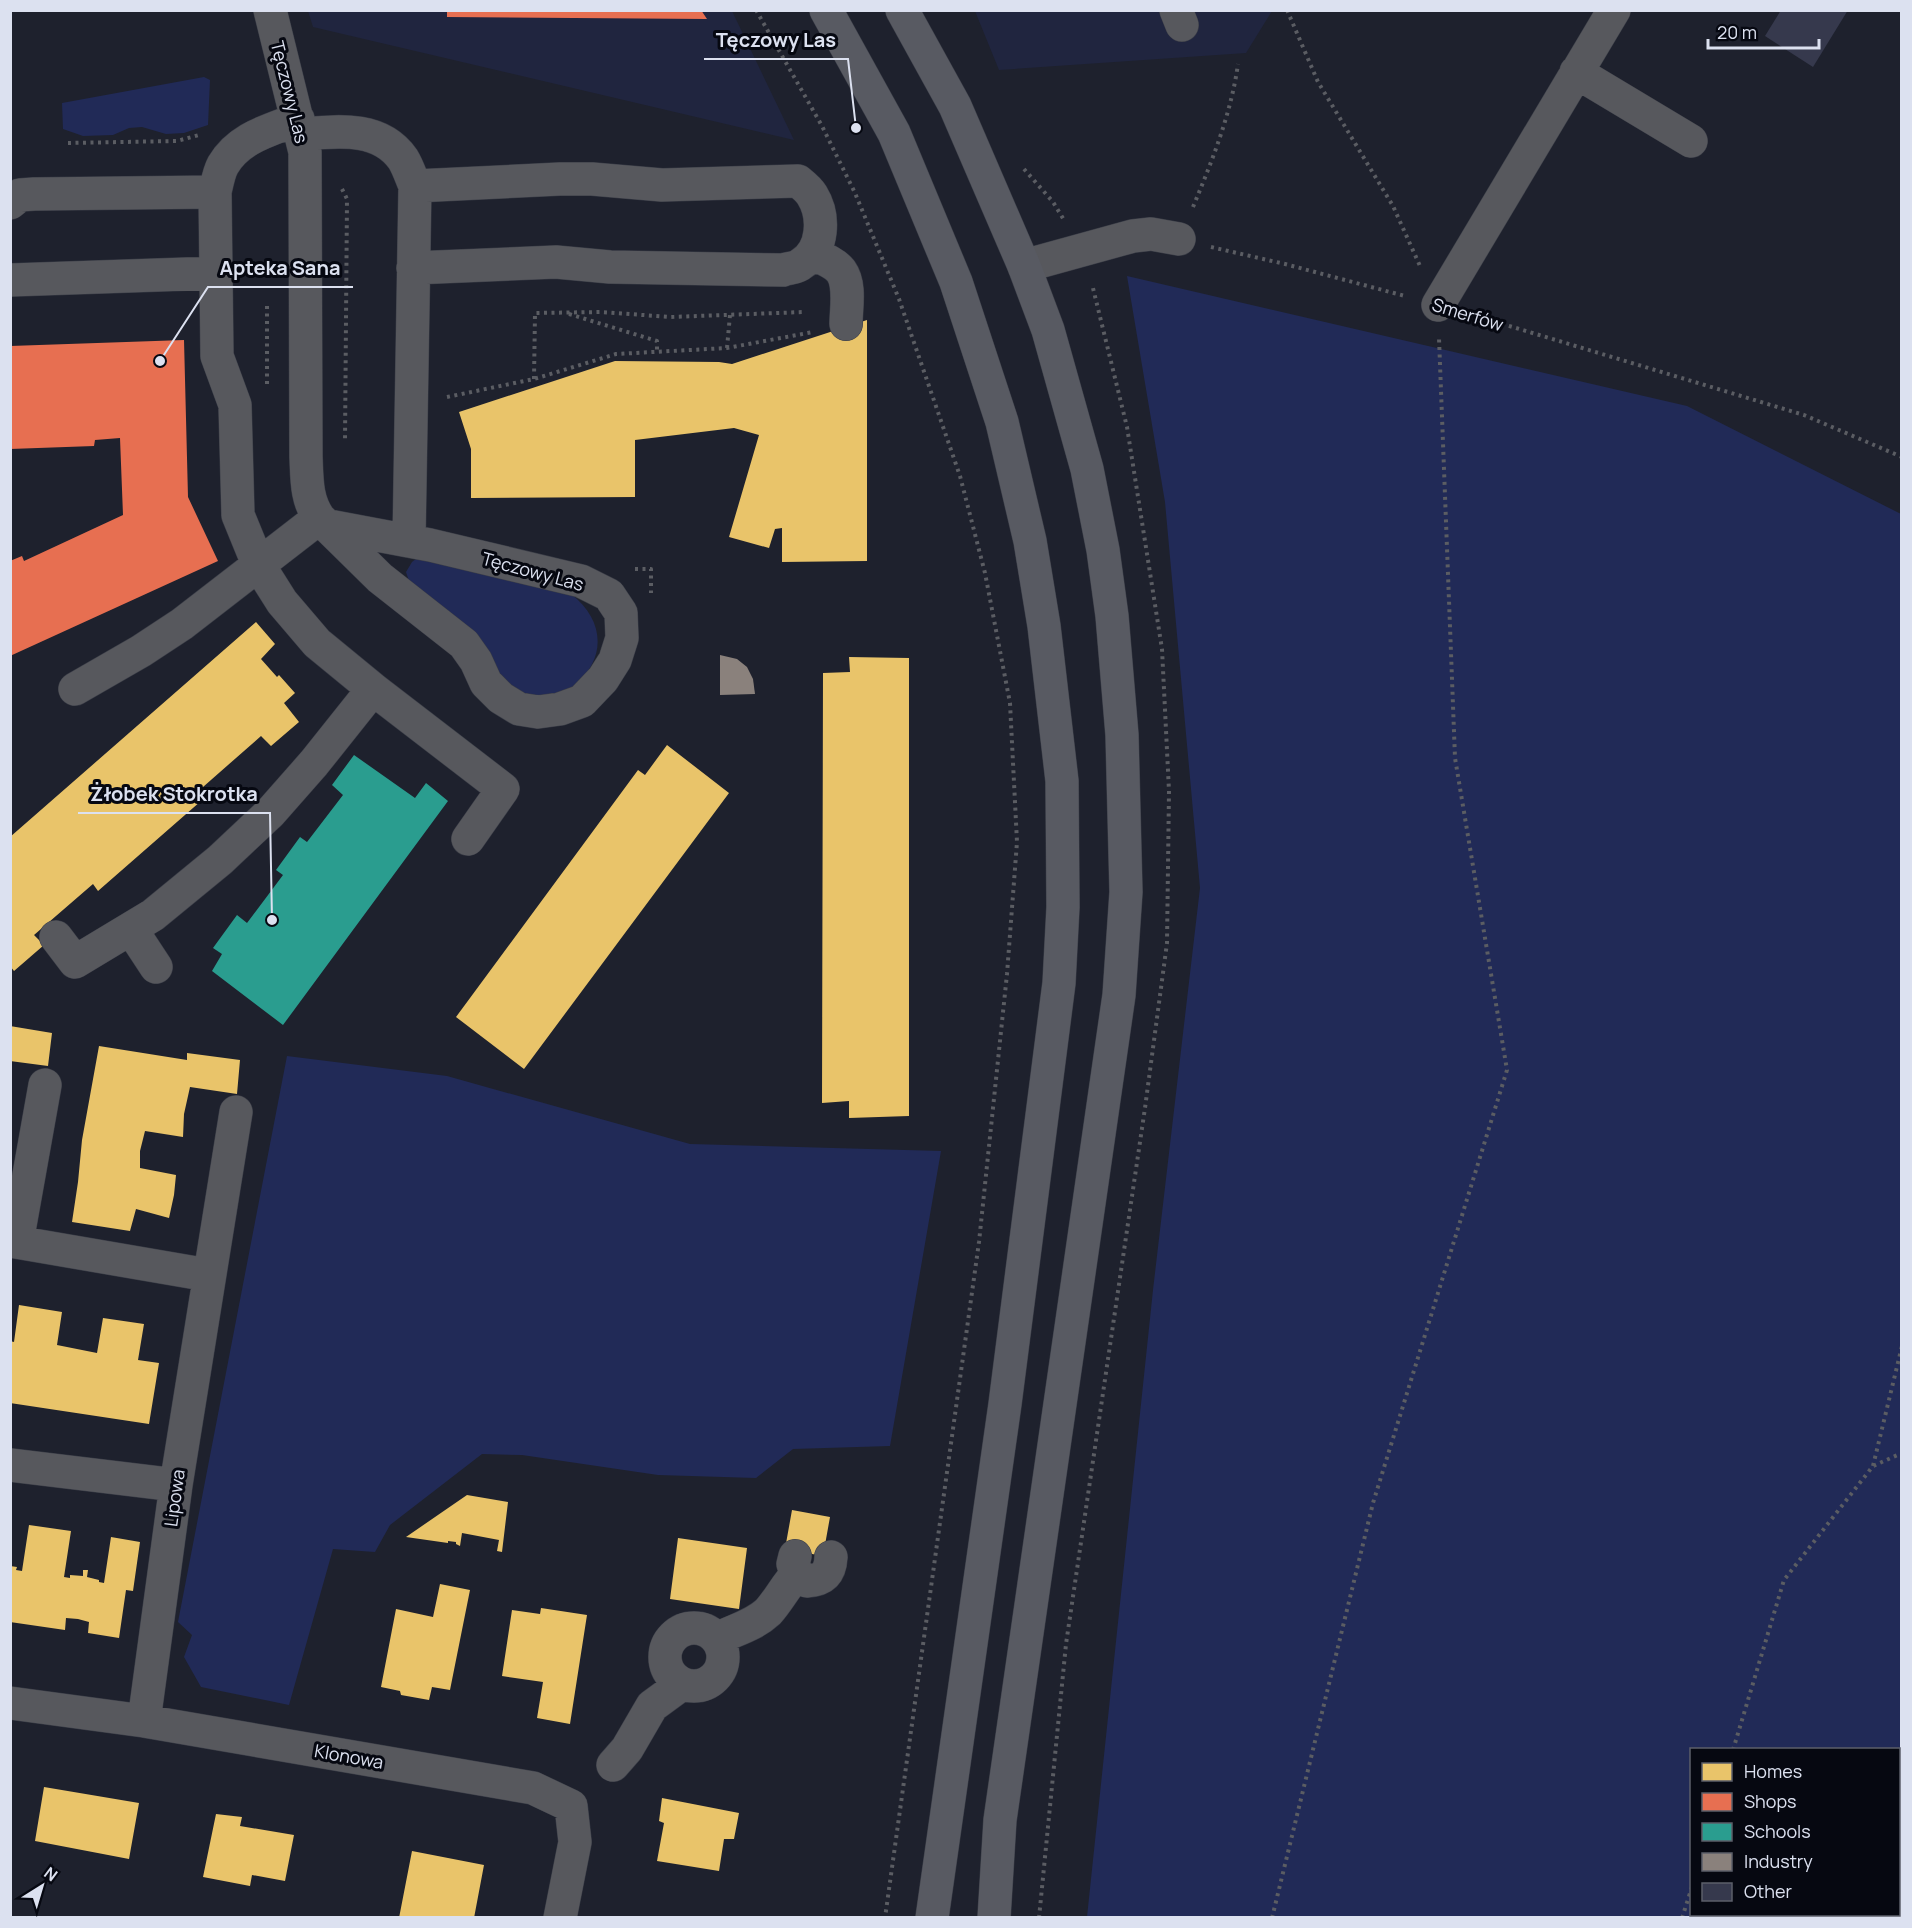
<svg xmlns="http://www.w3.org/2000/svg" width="1912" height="1928" viewBox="0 0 1912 1928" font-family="Manrope,sans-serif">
<rect width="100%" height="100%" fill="#1e212d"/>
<path fill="#20253f" d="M308,11H732L794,140L313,27Z
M975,11H1272L1246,53L999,70Z"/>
<path fill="#212a57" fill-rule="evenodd" d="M204,77L210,80L208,125L184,133L166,134L142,127L129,128L113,135L83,136L63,129L62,103Z
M1127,276L1687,406L1901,514V1917H1087L1153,1290L1200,888L1165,502ZM1692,1750H1898V1914H1692Z
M417,558L571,594C605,620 607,659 574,686C566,693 551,698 539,698C532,697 524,693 517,691L409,581L406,572L412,562Z
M287,1056L447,1076L690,1144L941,1151L890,1446L793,1449L756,1478L658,1475L522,1455L482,1454L390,1525L375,1552L333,1549L289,1705L201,1687L184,1657L192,1635L178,1622Z"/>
<path fill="#e9c46a" d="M867,320V561L782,562V528L775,529L769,548L729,537L759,435L734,428L635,440V497L471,498V449L459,412L615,361L719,362L732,364Z
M256,622L275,644L261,659L277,677L279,675L295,693L284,703L299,722L271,746L261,736L203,787L209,794L98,891L93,884L34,935L44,945L14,971L10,966V837Z
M849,657L909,658V1116L849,1118V1101L822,1103L823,673L850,672Z
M667,745L729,793L524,1069L456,1017L638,770L645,775Z
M10,1026L52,1033L48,1066L10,1061Z
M99,1046L187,1060V1053L240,1060L237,1094L190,1087L184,1114L183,1137L145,1131L140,1151V1168L176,1175L174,1195L169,1218L136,1209L130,1231L72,1222L78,1182L82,1140Z
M19,1305L62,1312L57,1345L97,1353L103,1318L144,1324L138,1360L159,1363L149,1424L10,1403V1341L14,1342Z
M467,1495L508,1502L502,1552L497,1551L499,1540L462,1533L460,1546L456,1544V1542L448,1541V1543L406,1537Z
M792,1510L830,1517L823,1556L785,1549Z
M29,1525L71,1531L64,1577L70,1578V1575L83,1576V1570H88L87,1577L99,1580V1582L104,1583L111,1537L140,1542L133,1591L126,1590L119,1638L88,1633L89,1622L78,1619L66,1618L65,1630L10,1622V1566L17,1567L16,1570L22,1571Z
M678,1538L747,1548L739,1609L670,1599Z
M440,1584L470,1590L450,1690L432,1687L429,1700L401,1695L400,1691L381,1687L396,1609L433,1617Z
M541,1608L587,1615L570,1724L537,1718L543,1682L502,1676L512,1610L540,1614Z
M44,1787L139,1803L129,1859L35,1841Z
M662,1798L739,1813L734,1839H724L719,1871L657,1861L664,1823L659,1821Z
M216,1814L242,1817L240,1826L294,1835L285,1881L252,1875L250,1886L203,1877Z
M412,1851L484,1865L474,1918H399Z"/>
<path fill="#e76f51" d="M447,10H701L707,19L447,17Z
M184,340L188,497L218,561L10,656V561L22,556L24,561L123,515L120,438L95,440L94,446L10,449V346Z"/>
<path fill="#2a9d8f" d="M354,755L415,798L426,783L448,801L283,1025L212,971L222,954L213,948L237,915L247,923L283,875L276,870L300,837L307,842L343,795L332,785Z"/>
<path fill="#8a817c" d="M720,655L737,659L747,667L753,679L755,694L720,695Z"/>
<path fill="#36394d" d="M1781,10H1848L1813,67L1765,36Z"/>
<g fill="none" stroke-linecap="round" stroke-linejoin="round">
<g stroke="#3a3d47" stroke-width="34">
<path id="minor" d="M270,10L305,152L306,457C307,479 306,499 319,518L380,578L464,644L476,661L486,683L501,698L519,709L538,712L560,709L582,701L603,679L615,660L622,638L621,613L609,595L581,581L430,545L329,526
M1176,10L1182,25
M1576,72L1691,141
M298,119C271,130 239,137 223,165C219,172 217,183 215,192L217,356L235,405L238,515L258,564L282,602L317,643L373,689L503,789L468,839
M302,134C339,131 380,126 403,159C408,167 411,177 415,186L409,541
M10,203L20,195L34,194L215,192
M813,254C822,258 835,263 841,271C851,285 846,308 846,324
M1024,266L1133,236L1151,234L1179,239
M413,268L556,262L610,267L783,270C789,268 797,268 801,264C824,250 825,216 812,195C809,190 803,185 798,181L662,185L592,179H560L415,186
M10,280L217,273
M1438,305L1614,10
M75,689L141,651L182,624L319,518
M131,929L156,967
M56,937L75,962L153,915L220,860L270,813L314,763L373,689
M10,1241L208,1275
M17,1242L45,1085
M10,1465L176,1485
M795,1556L793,1564L797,1574L807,1581C823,1580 830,1574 831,1557
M665 1657a29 29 0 1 1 58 0a29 29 0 1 1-58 0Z
M717,1639C734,1630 753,1626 768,1612C779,1600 786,1585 797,1574
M10,1703L144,1721L533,1788L571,1806L575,1842L560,1918
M144,1721L176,1485L236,1112
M613,1765L627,1749L652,1706L682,1684"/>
</g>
<g stroke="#3a3d47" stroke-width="34">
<path id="major" d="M826,10L894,133L956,282L1002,422L1030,541L1044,626L1062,781L1063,907L1059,983L1005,1404L932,1918
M902,10L955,106L1024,266L1048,330L1087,469L1103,550L1112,616L1122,735L1126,892L1119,995L1000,1820L994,1918"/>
</g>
<path stroke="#5b5d63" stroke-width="4" stroke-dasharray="3 4.5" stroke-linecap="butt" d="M756,10L822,126L855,193L899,299L960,476L985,573L1010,703L1017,842L1007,974L979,1242L885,1918
M1287,10L1318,82L1393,206L1420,266
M68,143L177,141L199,135
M1024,169L1053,202L1064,220
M342,189L347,199L345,441
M1193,207C1212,161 1231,114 1238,64
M1211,247L1285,264L1405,296
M569,314L657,341V352
M1473,315L1804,415L1902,457
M727,348L730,315
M534,379L535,313L601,312L671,317L804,312
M267,384V302
M447,397L534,379L616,354L727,348L813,332
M635,569H651V593
M1873,1466L1902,1346
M1733,1750L1784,1580L1873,1466L1902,1453
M1039,1918L1066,1644L1145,1108L1167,943L1169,791L1162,649L1127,427L1092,284
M1272,1918L1373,1503L1507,1070L1455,758L1439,338
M1682,1918L1692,1887"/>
<use href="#minor" stroke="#57585d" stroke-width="33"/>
<use href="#major" stroke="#585a62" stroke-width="33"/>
</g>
<g text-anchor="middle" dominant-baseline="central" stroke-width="6" stroke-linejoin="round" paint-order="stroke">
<g font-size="18" fill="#dce1f0" stroke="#060811">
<text transform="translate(290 92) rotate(76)">Tęczowy Las</text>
<text transform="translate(1468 314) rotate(17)">Smerfów</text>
<text transform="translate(533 571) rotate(15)">Tęczowy Las</text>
<text transform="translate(174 1498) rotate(-82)">Lipowa</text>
<text transform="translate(349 1756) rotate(10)">Klonowa</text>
</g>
</g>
<path fill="none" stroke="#dce1f0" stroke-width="2" d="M856 128L848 59H704M160 361L208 287H353M272 920L270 813H78"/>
<g fill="#dce1f0" stroke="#060811" stroke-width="2">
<circle cx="856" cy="128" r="6"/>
<circle cx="160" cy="361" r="6"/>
<circle cx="272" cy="920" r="6"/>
</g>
<g font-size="20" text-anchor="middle" font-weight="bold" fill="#dce1f0" stroke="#060811" stroke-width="6" stroke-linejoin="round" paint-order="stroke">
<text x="776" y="47">Tęczowy Las</text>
<text x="280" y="275">Apteka Sana</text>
<text x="174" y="801">Żłobek Stokrotka</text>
</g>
<rect width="1912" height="1928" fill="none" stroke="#dce1f0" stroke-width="24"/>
<rect x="1690" y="1748" width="210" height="168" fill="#060811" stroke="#5c5f6a" stroke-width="1.5"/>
<rect x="1702" y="1763" width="30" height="18" fill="#e9c46a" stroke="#5c5f6a" stroke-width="1.5"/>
<text x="1744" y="1778" font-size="18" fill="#dce1f0">Homes</text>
<rect x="1702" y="1793" width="30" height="18" fill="#e76f51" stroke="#5c5f6a" stroke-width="1.5"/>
<text x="1744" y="1808" font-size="18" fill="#dce1f0">Shops</text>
<rect x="1702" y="1823" width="30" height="18" fill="#2a9d8f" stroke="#5c5f6a" stroke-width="1.5"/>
<text x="1744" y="1838" font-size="18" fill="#dce1f0">Schools</text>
<rect x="1702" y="1853" width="30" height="18" fill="#8a817c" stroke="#5c5f6a" stroke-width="1.5"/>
<text x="1744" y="1868" font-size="18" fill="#dce1f0">Industry</text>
<rect x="1702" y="1883" width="30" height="18" fill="#36394d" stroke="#5c5f6a" stroke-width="1.5"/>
<text x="1744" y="1898" font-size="18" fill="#dce1f0">Other</text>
<g transform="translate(42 1886) rotate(37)" stroke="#060811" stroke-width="4.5" paint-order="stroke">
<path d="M0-4.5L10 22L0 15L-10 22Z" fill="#dce1f0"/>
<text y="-9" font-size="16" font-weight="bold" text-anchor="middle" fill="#dce1f0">N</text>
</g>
<path d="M1708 39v9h111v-9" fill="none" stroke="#dce1f0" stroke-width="3"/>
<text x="1717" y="39" font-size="18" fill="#dce1f0" stroke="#060811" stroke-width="4.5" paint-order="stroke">20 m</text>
</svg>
